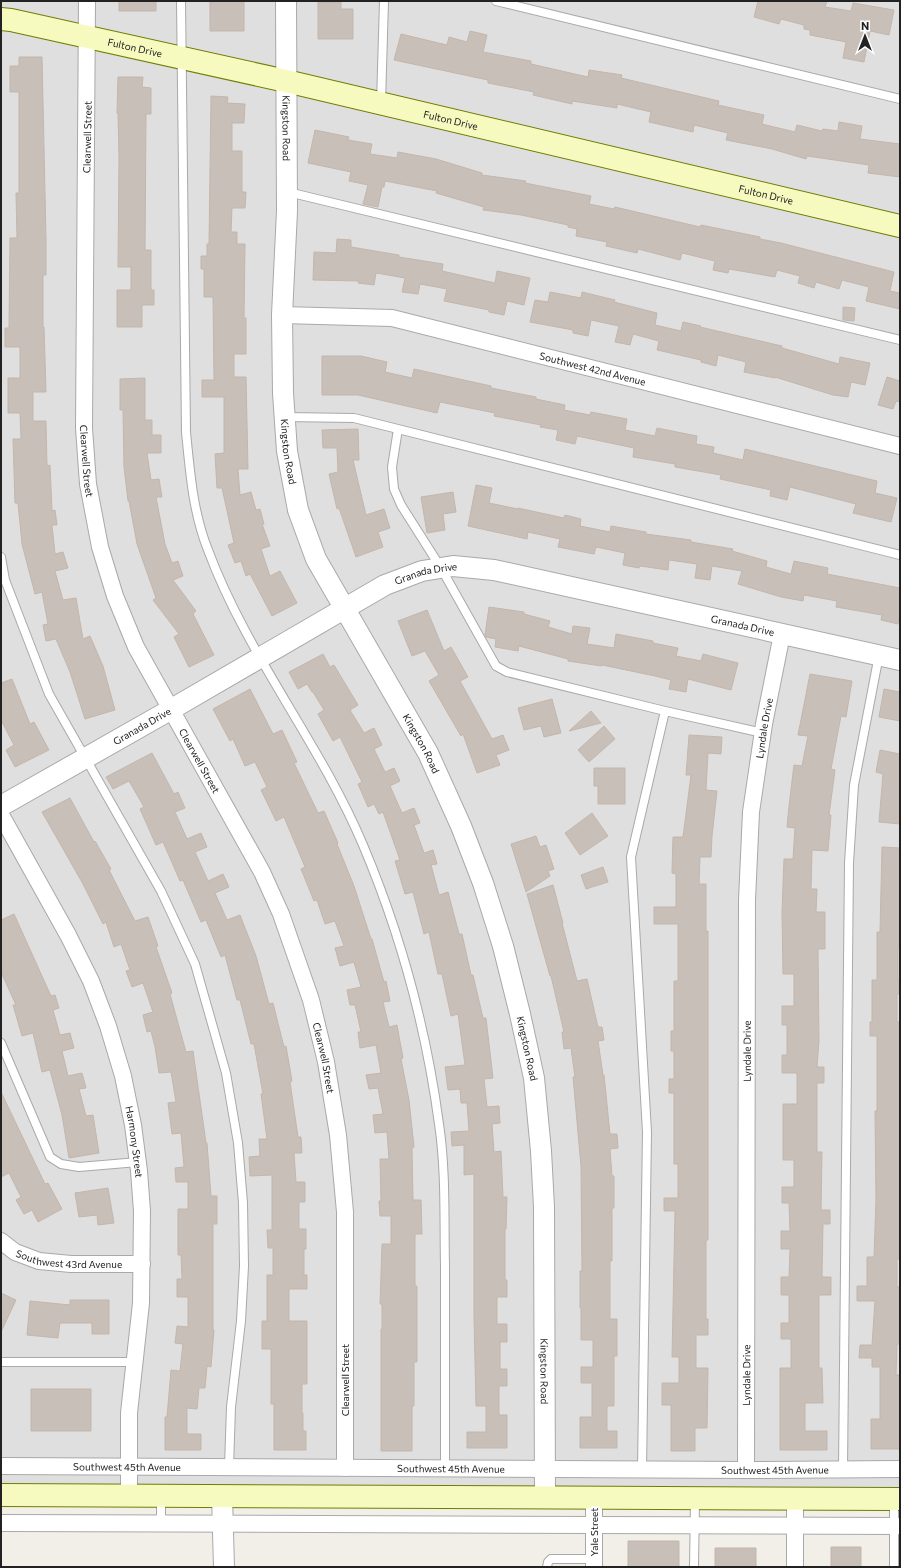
<svg xmlns="http://www.w3.org/2000/svg" width="901" height="1568" viewBox="0 0 901 1568" font-family="Commissioner,sans-serif">
<rect width="100%" height="100%" fill="#f2efe9"/>
<path fill="#e0dfdf" d="M1,1H900V1496L1,1493Z"/>
<path fill="#c7bfb8" stroke="#c4b6ab" d="M119,1H156V11H119Z
M210,1H244V31H210Z
M758,1H827L825,7L851,11L853,3L894,10L889,35L870,31L864,62L843,58L846,42L810,35V30L804,29V25L781,19L779,24L754,17Z
M318,2H341V9H353V39H318Z
M470,31L487,35L483,52L531,61V64L588,77L589,70L622,75L621,78L719,101L718,105L764,115L762,124L795,132L797,125L822,131L823,129L838,131L839,122L862,126L860,139L900,144V177L868,173L869,165L807,156L806,159L772,149L726,140L728,133L694,125L693,132L649,122L651,112L617,104V108L572,101V104L533,95L534,92L488,83V80L394,60L401,34L447,45L449,37L467,42Z
M19,57H42L46,240V275H43V327H44L46,392H33V421H46L47,466L50,465L52,511L55,510L57,525H52L55,554L63,552L68,568L55,571L63,600L76,598L83,639L90,636L103,666L115,710L85,719L70,672L56,639L46,641L43,625L48,624L42,592L35,594L22,544L18,503H15L13,439H21L20,413H8V378H20V347H5V328H9L10,238H17L16,193H19V92H10V66H19Z
M118,77H143L142,87L151,88V114H146L145,250H151V290H154V305H142V327H117V290H131V267H118L119,157L118,113H117Z
M211,96L228,97L227,103L245,104L244,123H232V151H242V192H246L245,208H232L231,232H237V244H245L244,318H246V354H234V377H246L248,469H238L240,495L251,492L256,510L260,509L264,524H262L270,546L261,549L270,576L280,571L297,603L272,616L250,574L246,576L241,561L235,563L228,545L234,543L222,488H217L215,454L224,453V397H202V380H214L213,297H204V269H201V256H207V244H209Z
M315,130L349,137L348,140L372,144L370,154L397,158L398,152L436,159L482,173V175L526,181L525,183L591,196L589,204L614,209L615,207L700,227L701,225L760,237V239L781,243L894,272L890,291L900,293V309L866,301L869,287L842,280L839,289L816,282L814,288L798,283L800,276L777,270L775,277L729,269L728,273L713,270L715,261L682,253L680,260L638,249L637,253L606,246L607,242L576,236L577,229L568,227V225L521,215L483,210L484,207L436,193L437,191L385,181L384,187H382L378,207L363,204L368,185L349,181L351,172L308,163Z
M337,239L351,240V247L399,255V257L443,264L442,271L495,283L497,271L530,278L524,305L507,301L504,315L489,312V310L444,301L447,289L420,284L418,294L402,292L405,278L376,273L374,285L358,283L359,281L313,280L314,252L336,253Z
M550,292L581,298L582,292L615,300L614,302L657,313L655,325L681,331L683,322L701,326L700,327L782,346V348L839,364L840,357L870,363L865,385L851,382L848,397L833,395L775,377V378L744,372L746,362L718,355L716,366L701,362V360L657,350L659,341L633,334L630,345L615,342L619,326L591,320L588,336L573,333V330L530,322L535,300L548,302Z
M843,307L855,308L854,321L843,320Z
M322,356H361L387,362L385,372L412,378L414,369L491,386V388L536,397V399L565,405L564,410L590,415L591,412L627,419L625,430L655,436L657,428L697,436L696,444L714,447L713,453L743,460L745,449L877,481L875,493L897,498L891,522L853,513L856,504L790,487L787,500L770,496L771,490L720,479L721,475L675,467V464L633,457L634,448L577,436L575,444L556,440L558,430L540,427L541,425L494,416L495,413L440,402L437,413L358,395H322Z
M887,377L900,381V402L896,401L893,409L878,405Z
M145,378V420H152V435H161V453H147L151,480L159,479L162,497H156L165,544L172,563L178,561L183,576L173,580L196,611L193,614L214,655L189,667L174,637L179,634L153,600L156,598L137,544L129,501H128L124,467L123,410H120V379Z
M358,429L359,460H353L366,515L384,509L390,528L378,532L383,547L356,557L339,508L337,509L329,474L338,472L337,448H323L322,430Z
M476,485L492,488L489,503L518,509V508L564,518L565,515L581,519L580,526L610,532L611,526L646,532V534L691,540V542L733,549L732,551L767,561L766,567L791,574L794,561L828,568L827,574L900,588V613L898,624L881,620L882,615L836,607L837,601L804,595L803,601L781,597L738,584L742,571L712,566L710,580L695,578L697,564L669,560L668,570L640,566L639,568L623,565L625,553L596,547L594,554L558,547L560,539L528,532L527,539L468,526Z
M453,492L456,512L443,514L445,530L427,533L421,497Z
M489,607L524,612V614L550,621L548,627L572,634L573,626L590,628L587,644L614,648L616,634L653,641V643L678,648L676,656L701,661L703,654L738,663L731,690L688,679L686,692L669,689L671,680L655,676L602,665L601,666L568,661V659L519,646L518,651L495,647L496,639L486,637L485,635Z
M427,610L444,651L451,647L468,677L460,681L492,739L503,735L509,750L496,755L500,765L477,773L463,734L461,736L429,681L439,675L425,651L412,656L398,621Z
M323,654L330,667L334,665L358,705L350,710L364,733L374,728L382,745L374,749L385,772L394,768L400,781L390,786L402,813L414,808L420,823L414,825L424,853L433,850L437,864L431,865L439,895L448,892L459,934H462L471,975H473L483,1018H486L493,1078L484,1079L487,1107L499,1106L500,1123L492,1124L494,1152L501,1151L503,1197H507L506,1229H505V1280H507V1297H497V1324H507V1342H500V1369H507V1386H499V1415H507V1448H467V1432H486V1406H476L474,1318V1174L464,1175V1145L452,1146L451,1132L469,1131L467,1103H461L460,1089L448,1090L445,1067L465,1065L458,1014L451,1016L442,974H438L429,932L424,934L413,892L405,894L395,861L400,860L383,812L379,814L374,804L368,807L358,784L362,782L340,737L333,741L318,714L324,710L313,692H312L307,684L298,689L289,672Z
M810,674L852,681L846,717L841,716L831,769L835,770L829,815H831L828,851L812,850L811,889H817L816,912H825V949H818L819,1041L817,1067H824V1083H817V1152H822L821,1210H830V1224H823L822,1277H831V1295H819V1368H822L823,1403H805V1431H827V1450H780V1368H791V1339H781V1323H789V1295H781V1277H789L790,1249H781V1231H790L789,1203H782V1187H794V1160H783V1104H797V1073H782V1055H787V1025H782V1006H794V974H783L782,912L784,859H793L795,828L787,827L789,806L794,765L802,766L808,736L798,735Z
M12,679L30,724L34,722L49,750L15,767L6,750L14,745L1,720V683Z
M250,689L273,734L282,730L297,762L294,763L318,813L324,811L338,843L337,844L354,886L371,939H372L384,982L386,981L390,1001L383,1002L389,1027L397,1025L403,1058L401,1059L409,1100L414,1147L412,1148L413,1200H421L422,1234H415V1286H417V1362H414V1406H412V1451H381V1329H382V1304H380L382,1244H391V1216H380L379,1201H381L380,1159H389L387,1132L375,1133L373,1115L383,1114L378,1088L369,1089L366,1075L381,1073L376,1045L360,1048L358,1032H361L355,1005H350L347,990L361,987L354,962L340,966L335,948L344,946L335,921L325,924L317,900L314,901L301,869L305,867L284,817L276,821L261,790L267,787L255,762L245,766L233,739L230,741L213,709Z
M884,689L900,692V721L879,717Z
M552,699L561,733L544,737L541,726L524,730L518,708Z
M591,711L601,723L569,731Z
M604,726L615,739L589,762L578,750Z
M689,735L722,737L721,754L708,753L706,790L717,791L712,836L711,857H700L699,884H706V931H708V1240H706V1319H708V1335H696V1368H708L707,1428H695V1451H671V1405H662V1383H679V1357H672L675,1211H664V1198H678V1164H674V1093H669V1079H674V1051H671V1031H674V981H678V924H654V907H676V874L672,873L673,837H683L691,775H686Z
M880,750L900,754V824L879,822L883,774L876,772Z
M152,753L174,794L178,792L185,808L175,812L187,839L201,833L207,847L195,852L208,881L223,874L229,887L215,893L227,920L240,915L256,956L269,1004L273,1003L284,1047L286,1046L292,1081L290,1082L298,1137H301L302,1153H294L296,1182H305V1202H299V1229H306V1249H304V1275H307V1289H289V1321H307V1384H302V1413H303V1431H306V1450H274V1404H271V1349H262V1321H267V1275H273V1248H268L267,1230H272V1175L250,1176L249,1157L260,1156L259,1139H267L261,1094H263L254,1044H251L240,1000H237L225,955L221,957L206,920L201,922L183,880L180,881L163,842L156,845L140,809L144,807L129,781L113,789L106,777Z
M594,768H625V804H598V786H594Z
M70,798L94,842L95,841L111,869L109,870L135,921L148,917L158,946L156,947L172,993L170,994L186,1052L193,1051L206,1143H207L211,1196H217V1224H213V1330H214L211,1367L207,1366L205,1388H199L197,1409L187,1408V1434H201V1450H165V1417H167L171,1370L180,1371L183,1344L175,1343L177,1326L188,1327V1297H177V1279H182L181,1255H178V1209H188V1182H176L175,1168L184,1167L181,1133L172,1134L168,1103L176,1102L171,1072L159,1073L155,1047L151,1031L147,1032L143,1015L153,1012L143,983L132,987L126,971L130,970L121,944L114,947L106,922L103,924L83,884L42,812Z
M592,813L608,836L580,855L565,833Z
M536,836L540,847L546,845L554,869L548,871L550,876L526,892L511,844Z
M882,847L900,848V948H898V980H900V994H897V1022H900V1259H897V1287H900V1344H897L896,1375H900V1449H871V1419H880V1367H872V1358H859L860,1345H872L875,1301H857V1286H867V1257H874L876,1199L875,1111H877V1036H870V1022H872V980H877V932H880Z
M603,867L608,882L586,889L581,875Z
M553,885L563,923H562L577,981L587,979L598,1027H602L604,1040L598,1041L603,1075H604L610,1134H617L618,1148L610,1149L612,1176H614V1208H612V1261H610V1319H617V1356H614V1406H607V1431H617V1448H580V1417H592V1383H581V1367H593V1340H581V1308H580V1271H582L581,1166L573,1077H575L571,1048L564,1049L562,1032H564L551,976H550L527,894Z
M14,914L51,996L55,995L59,1008L53,1010L60,1035L70,1033L74,1048L62,1051L68,1076L82,1073L86,1088L79,1089L86,1116L93,1115L99,1153L69,1158L62,1115L50,1070L42,1072L33,1033L22,1036L13,1005H16L1,972V920Z
M1,1092L45,1184L48,1183L62,1209L38,1222L32,1210L24,1214L16,1200L21,1197L9,1173L1,1177Z
M108,1188L114,1223L98,1225L97,1215L79,1217L75,1193Z
M1,1293L16,1300L1,1332Z
M70,1300H109V1334H92V1323H60L58,1338L27,1335L30,1301L70,1305Z
M31,1389H91V1431H31Z
M628,1541H679V1567H628Z
M831,1547H861V1567H831Z
M715,1548H756V1567H715Z"/>
<g fill="none" stroke-linecap="round" stroke-linejoin="round">
<g stroke="#a9a9a9" stroke-width="10">
<path id="service" d="M181,1L186,432C190,472 193,513 208,550C247,655 320,743 363,845C401,935 426,1027 439,1124C446,1171 444,1219 445,1266C445,1333 445,1401 445,1468
M496,1L900,99
M381,103L384,1
M288,192L900,340
M285,417L354,418L900,555
M398,429L392,467L394,489L401,505L441,568L496,666L507,672L665,711L763,733
M1,557L5,580L49,694L161,891L195,964L226,1073L238,1143L243,1203L244,1266L241,1321L231,1407L229,1467
M1,1043L50,1157L61,1164L79,1167L138,1162
M1,1362H134
M642,1469L647,1132L631,857L665,711
M843,1470L849,863L854,785L879,655
M161,1496V1523
M547,1567L548,1562L551,1559H594
M694,1567L695,1500
M894,1567V1500"/>
</g>
<g stroke="#a9a9a9" stroke-width="18">
<g id="minor">
<path id="s1" d="M87,1L84,428L88,484L100,547L115,596L136,647L262,872L281,914L311,1000L326,1062L338,1135L345,1212V1468"/>
<path id="s2" d="M282,315L392,318L900,446"/>
<path id="s3" d="M1,815L68,935L91,981L108,1026L123,1076L133,1125L139,1171L142,1211L141,1303L129,1413V1496"/>
<path id="s4" d="M1,1241L15,1252L39,1261L71,1264H142"/>
<path id="s5" d="M1,1466L746,1470L900,1469"/>
<path id="s6" d="M746,1470L747,900L751,812L764,724L782,634"/>
<path d="M1,1523L900,1526"/>
<path d="M594,1567V1498"/>
<path d="M795,1567V1499"/>
</g>
</g>
<g stroke="#a9a9a9" stroke-width="22">
<g id="tertiary">
<path id="s7" d="M286,1L287,211L282,315L283,393L287,451L298,510L316,559L428,753L461,826L483,883L503,946L520,1014L534,1078L541,1151L544,1207L545,1498"/>
<path id="s8" d="M1,806L170,710L385,585L422,571L453,566L494,570L900,660"/>
<path d="M222,1496L224,1567"/>
</g>
</g>
<g stroke="#707d05" stroke-width="24">
<g id="secondary">
<path id="s9" d="M1,19L11,20L286,81L900,226"/>
<path d="M1,1495L900,1499"/>
</g>
</g>
<use href="#service" stroke="#fff" stroke-width="8"/>
<use href="#minor" stroke="#fff" stroke-width="16"/>
<use href="#tertiary" stroke="#fff" stroke-width="20"/>
<use href="#secondary" stroke="#f7fabf" stroke-width="22"/>
</g>
<g text-anchor="middle" dominant-baseline="central" stroke-width="4" stroke-linejoin="round" paint-order="stroke">
<g font-size="10" fill="#222" stroke="#fff">
<text stroke="none"><textPath href="#s9" startOffset="137">Fulton Drive</textPath></text>
<text stroke="none"><textPath href="#s9" startOffset="461">Fulton Drive</textPath></text>
<text stroke="none"><textPath href="#s7" startOffset="127">Kingston Road</textPath></text>
<text transform="translate(87 137) rotate(-89)">Clearwell Street</text>
<text stroke="none"><textPath href="#s9" startOffset="785">Fulton Drive</textPath></text>
<text stroke="none"><textPath href="#s2" startOffset="317">Southwest 42nd Avenue</textPath></text>
<text stroke="none"><textPath href="#s7" startOffset="451">Kingston Road</textPath></text>
<text stroke="none"><textPath href="#s1" startOffset="460">Clearwell Street</textPath></text>
<text stroke="none"><textPath href="#s8" startOffset="486">Granada Drive</textPath></text>
<text stroke="none"><textPath href="#s8" startOffset="810">Granada Drive</textPath></text>
<text stroke="none"><textPath href="#s8" startOffset="162">Granada Drive</textPath></text>
<text stroke="none"><textPath href="#s6" startOffset="743">Lyndale Drive</textPath></text>
<text stroke="none"><textPath href="#s7" startOffset="775">Kingston Road</textPath></text>
<text stroke="none"><textPath href="#s1" startOffset="784">Clearwell Street</textPath></text>
<text stroke="none"><textPath href="#s7" startOffset="1099">Kingston Road</textPath></text>
<text stroke="none"><textPath href="#s6" startOffset="419">Lyndale Drive</textPath></text>
<text stroke="none"><textPath href="#s1" startOffset="1108">Clearwell Street</textPath></text>
<text stroke="none"><textPath href="#s3" startOffset="356">Harmony Street</textPath></text>
<text stroke="none"><textPath href="#s4" startOffset="73">Southwest 43rd Avenue</textPath></text>
<text stroke="none"><textPath href="#s7" startOffset="1423">Kingston Road</textPath></text>
<text stroke="none"><textPath href="#s6" startOffset="95">Lyndale Drive</textPath></text>
<text transform="translate(345 1380) rotate(-90)">Clearwell Street</text>
<text stroke="none"><textPath href="#s5" startOffset="126">Southwest 45th Avenue</textPath></text>
<text stroke="none"><textPath href="#s5" startOffset="450">Southwest 45th Avenue</textPath></text>
<text stroke="none"><textPath href="#s5" startOffset="774">Southwest 45th Avenue</textPath></text>
<text transform="translate(594 1532) rotate(-90)">Yale Street</text>
</g>
</g>
<rect width="901" height="1568" fill="none" stroke="#222222" stroke-width="4"/>
<g transform="translate(865 36)" stroke="#ffffff" stroke-width="3" paint-order="stroke">
<path d="M0-3L7 15L0 10L-7 15Z" fill="#222222"/>
<text y="-6" font-size="11" font-weight="bold" text-anchor="middle" fill="#222222">N</text>
</g>
</svg>
